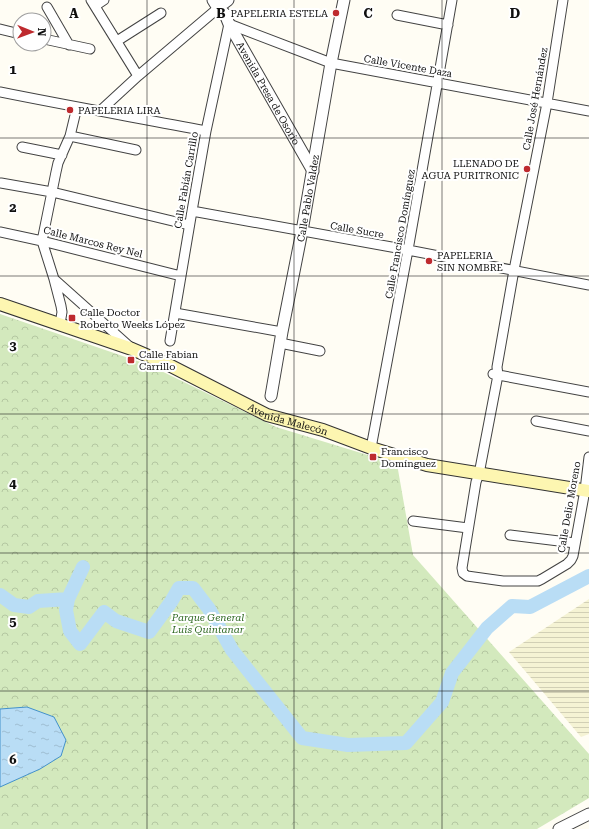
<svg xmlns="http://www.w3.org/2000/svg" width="589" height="829" viewBox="0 0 589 829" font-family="'Roboto Serif',serif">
<defs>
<pattern id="farmland-rules" width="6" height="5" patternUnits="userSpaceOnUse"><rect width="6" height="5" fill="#f5f3d4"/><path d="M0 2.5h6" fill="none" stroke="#d1cfb5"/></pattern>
<pattern id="park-crowns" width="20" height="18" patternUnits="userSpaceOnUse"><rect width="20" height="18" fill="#d3e9bd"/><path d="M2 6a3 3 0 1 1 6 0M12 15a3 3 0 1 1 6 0" fill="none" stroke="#b4c7a1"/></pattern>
<pattern id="water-ripples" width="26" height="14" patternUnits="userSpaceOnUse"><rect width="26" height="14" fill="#b9ddf5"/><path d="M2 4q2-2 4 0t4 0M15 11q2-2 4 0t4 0" fill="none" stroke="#9ebdd1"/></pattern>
</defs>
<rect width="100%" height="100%" fill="#fffdf4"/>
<path fill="url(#farmland-rules)" d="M589,599V734L581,737L509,652Z"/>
<path fill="url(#park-crowns)" d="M0,314L149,365L276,427L397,464L413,555L589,754V798L537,829H0Z"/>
<path fill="url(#water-ripples)" stroke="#4291cb" d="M27,707L54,717L66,740L61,756L40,769L0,787V709Z"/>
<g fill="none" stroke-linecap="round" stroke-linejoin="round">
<path stroke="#b9ddf5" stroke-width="14" d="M0,595L14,605L29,607L38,601L68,599L83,567
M68,599L66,610L70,631L80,644L104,612L116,621L149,632L171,602L179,588H193L209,609L232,650L302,738L348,745L406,743L442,702L452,673L487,628L512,606L530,607L589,576"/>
<g stroke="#434343" stroke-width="11">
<path id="minor" d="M91,0L138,76
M563,0L547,103L514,270L497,367L498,375L479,474L476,482L462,568L463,573L467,576L503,581H538L542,579L567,564L571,560L573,556L585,490L589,457
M95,6L104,0
M47,7L69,45
M397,15L448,25
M0,29L20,34
M44,39L90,49
M117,41L161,13
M0,92C69,106 138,118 206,131
M100,111L138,76L223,4
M70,136L136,150
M22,147L62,155
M1,183L52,192L189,225
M192,211L408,250L589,285
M0,232L42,241L181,276
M54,279L129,346
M175,313L282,332
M60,324L62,312L61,306L54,279L42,241L56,172L58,163L70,136L77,107
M170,341L192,211L206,131L229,24L331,63L589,111
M280,343L320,351
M493,374L589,392
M536,421L589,431
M371,448L408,250L452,0
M413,521L468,528
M510,535L575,543"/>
</g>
<g stroke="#434343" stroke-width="13">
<g id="tertiary">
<path id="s1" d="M213,0L218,8L225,14L229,24L313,171"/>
<path d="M224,3L228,0"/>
<path id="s2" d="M271,396L282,332L302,231L331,63L344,0"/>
<path d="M559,829L589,814"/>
</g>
</g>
<g stroke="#323232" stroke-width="14">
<g id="secondary">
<path id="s3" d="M0,304L132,349L167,364L267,415L323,430L371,448L427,465L589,491"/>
</g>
</g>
<use href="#minor" stroke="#fff" stroke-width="9"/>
<use href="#tertiary" stroke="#fff" stroke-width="11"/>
<use href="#secondary" stroke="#fdf6b1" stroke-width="12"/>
</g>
<path fill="none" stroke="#101010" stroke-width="1" stroke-opacity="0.55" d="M147,0V829M294,0V829M442,0V829M0,138H589M0,276H589M0,414H589M0,553H589M0,691H589"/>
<g fill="#be2a2e" stroke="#fff" stroke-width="1.5">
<circle cx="336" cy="13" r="4"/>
<circle cx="70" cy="110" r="4"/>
<circle cx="527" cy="169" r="4"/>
<circle cx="429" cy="261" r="4"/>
<rect x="68" y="314" width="8" height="8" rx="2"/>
<rect x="127" y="356" width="8" height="8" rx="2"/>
<rect x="369" y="453" width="8" height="8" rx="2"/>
</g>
<g text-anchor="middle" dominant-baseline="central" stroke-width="4" stroke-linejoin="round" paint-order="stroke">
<g font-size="10" fill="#101010" stroke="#fff" text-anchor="start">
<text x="328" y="13" text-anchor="end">PAPELERIA ESTELA</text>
<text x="78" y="110">PAPELERIA LIRA</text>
<text x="519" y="163" text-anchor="end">LLENADO DE<tspan x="519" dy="12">AGUA PURITRONIC</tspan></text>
<text x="437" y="255">PAPELERIA<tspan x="437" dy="12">SIN NOMBRE</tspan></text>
<text x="80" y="312">Calle Doctor<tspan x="80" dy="12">Roberto Weeks López</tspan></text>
<text x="139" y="354">Calle Fabian<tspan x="139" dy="12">Carrillo</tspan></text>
<text x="381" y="451">Francisco<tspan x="381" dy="12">Domínguez</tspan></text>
</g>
<g font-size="10" fill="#101010" stroke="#fff">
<text transform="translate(408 66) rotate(10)">Calle Vicente Daza</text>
<text stroke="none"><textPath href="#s1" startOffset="109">Avenida Presa de Osorio</textPath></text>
<text transform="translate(535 99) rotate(-80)">Calle José Hernández</text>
<text transform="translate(186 180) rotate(-80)">Calle Fabián Carrillo</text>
<text stroke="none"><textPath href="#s2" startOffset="201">Calle Pablo Valdez</textPath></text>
<text transform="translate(357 230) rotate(10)">Calle Sucre</text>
<text transform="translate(400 234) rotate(-80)">Calle Francisco Domínguez</text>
<text transform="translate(93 242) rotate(14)">Calle Marcos Rey Nel</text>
<text stroke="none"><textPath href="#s3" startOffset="311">Avenida Malecón</textPath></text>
<text transform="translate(569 507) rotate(-80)">Calle Delio Moreno</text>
</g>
<g font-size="10" font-style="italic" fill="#2e6821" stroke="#fff">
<text x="208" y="617">Parque General<tspan x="208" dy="12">Luis Quintanar</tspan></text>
</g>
</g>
<g font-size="13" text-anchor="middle" font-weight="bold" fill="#101010" stroke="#fff" stroke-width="4" stroke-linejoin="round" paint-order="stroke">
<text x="74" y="18">A</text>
<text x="221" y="18">B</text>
<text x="368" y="18">C</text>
<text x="515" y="18">D</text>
<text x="13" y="74">1</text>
<text x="13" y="212">2</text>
<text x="13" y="350">3</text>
<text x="13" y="488">4</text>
<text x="13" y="626">5</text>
<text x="13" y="764">6</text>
</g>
<g transform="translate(32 32) rotate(91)"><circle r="19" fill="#ffffff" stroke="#9f9f9f"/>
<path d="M0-3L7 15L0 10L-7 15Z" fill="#be2a2e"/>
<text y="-6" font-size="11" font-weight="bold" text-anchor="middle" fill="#101010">N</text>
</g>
</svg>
